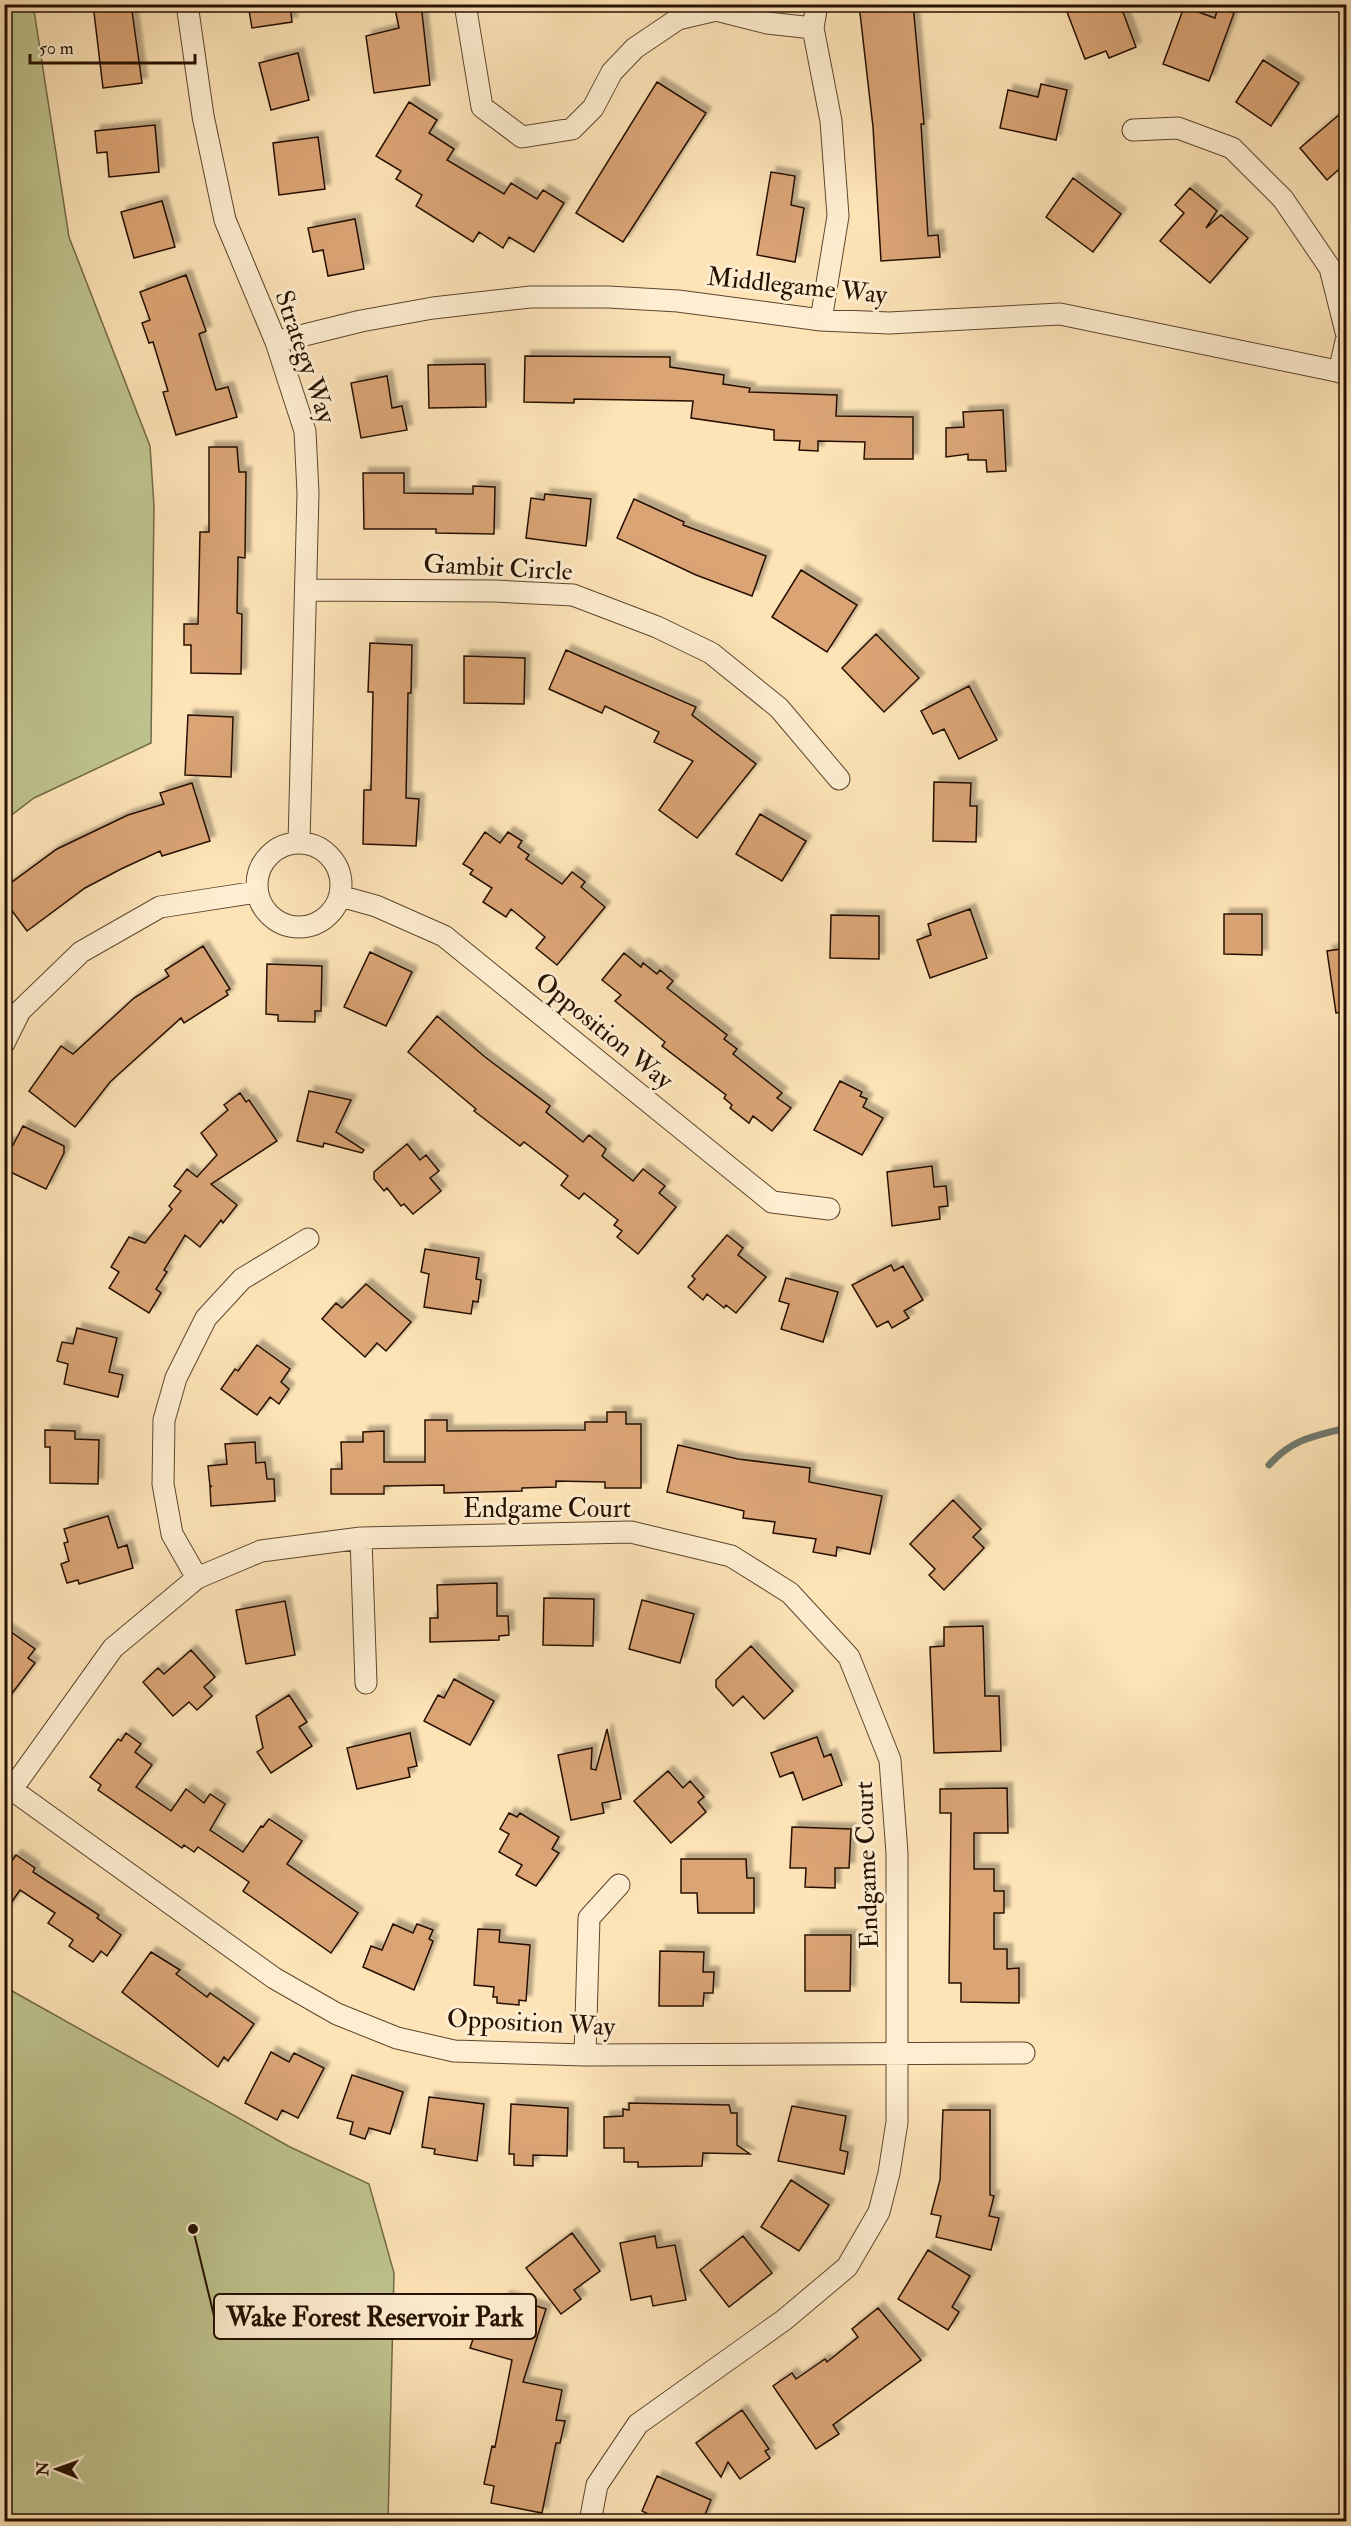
<svg xmlns="http://www.w3.org/2000/svg" width="1351" height="2526" viewBox="0 0 1351 2526" font-family="'IM FELL Double Pica',serif">
<defs>
<filter id="shadow"><feDropShadow dx="5.5" dy="-5.5" stdDeviation="1.5" flood-color="#0004"/></filter>
</defs>
<rect width="100%" height="100%" fill="#fde3b6"/>
<filter id="stains"><feTurbulence type="fractalNoise" baseFrequency=".00333" numOctaves="4"/><feColorMatrix values="0 0 0 0 .2 0 0 0 0 .09 0 0 0 0 .02 0 0 0 .5 -.17"/></filter>
<radialGradient id="worn" r=".72"><stop offset=".6" stop-color="#630" stop-opacity="0"/><stop offset="1" stop-color="#630" stop-opacity=".3"/></radialGradient>
<path fill="#bfc48e" stroke="#726a47" stroke-width="1.5" d="M33,4L69,237L150,446L154,506L151,743L34,798L5,820L4,5Z
M5,1987L290,2147L369,2184L394,2273L388,2521H5Z"/>
<g fill="none" stroke-linecap="round" stroke-linejoin="round">
<path stroke="#70786e" stroke-width="7" d="M1269,1465C1292,1439 1314,1436 1346,1428"/>
</g>
<path fill="#daa475" stroke="#261100" stroke-width="1.5" filter="url(#shadow)" d="M93,4H131L142,83L103,88Z
M248,4H290L292,22L252,28Z
M394,4H421L430,85L374,93L366,36L399,28Z
M859,4H913L924,124H921L928,236L938,235L940,257L881,261L873,127Z
M1064,4H1120L1136,47L1109,58L1106,51L1085,59Z
M1184,7L1215,18L1218,7L1234,13L1209,81L1163,64Z
M298,53L309,100L271,110L259,63Z
M1263,60L1299,83L1271,126L1236,102Z
M657,82L706,113L623,242L576,213Z
M1041,84L1067,90L1056,140L1000,128L1008,90L1038,97Z
M409,102L437,120L429,133L454,149L447,160L504,194L511,183L537,199L543,190L564,203L534,252L509,237L503,248L479,232L473,242L416,206L422,195L396,179L401,171L376,156Z
M1347,108V162L1327,180L1300,148Z
M155,125L159,172L109,177L107,152L97,153L95,131Z
M318,137L325,189L279,195L273,143Z
M771,172L795,176L791,205L804,208L795,262L757,255Z
M1073,178L1121,214L1093,252L1046,217Z
M1190,188L1217,211L1206,228L1221,215L1248,238L1210,283L1160,241L1184,213L1175,205Z
M162,201L175,247L134,258L121,212Z
M355,219L364,269L328,276L323,250L313,252L308,228Z
M186,275L206,331L199,334L216,390L228,387L237,417L176,435L163,392L168,391L153,342L149,343L142,323L150,320L140,292Z
M525,356L670,357V367L724,375L723,384L750,388L749,392L837,395L836,416L913,417V459H864L865,442L818,441V451L799,450L800,441L774,440V430L691,418L693,401L574,399V403L524,402Z
M485,364L486,407L429,408L428,365Z
M387,376L392,408L402,406L407,430L361,438L351,383Z
M1003,410L1006,471L987,472L986,460H968V454L946,457V428L964,427L963,412Z
M209,447H237L239,472H246L245,558L238,557L237,613L242,614L241,674L191,673V645H184V624H198L200,532H209Z
M363,473H404V493L473,494V486L495,487L494,534L436,533V529H364Z
M545,494L591,499L586,546L526,538L531,498L544,500Z
M634,499L684,522L683,525L766,556L752,596L696,575L617,538Z
M801,570L857,605L827,652L772,617Z
M876,634L919,678L884,712L842,668Z
M370,643L412,645L411,693H408L406,798L419,799L416,846L363,844L364,790H371L373,692H368Z
M566,650L696,707L692,715L756,764L697,838L659,810L693,761L654,742L659,732L605,706L602,713L549,689Z
M464,656L525,658L524,704L464,703Z
M969,686L997,740L959,759L944,729L933,734L921,711Z
M188,715L233,717L231,777L185,775Z
M934,782L971,783L970,806H977L976,842L933,841Z
M192,783L210,841L162,856L160,851L121,869L85,888L27,931L4,900V888L57,849L128,815L164,804L160,793Z
M760,814L806,841L782,881L736,854Z
M485,832L500,843L508,832L522,841L518,847L529,855L526,859L562,884L572,872L585,882L581,887L605,907L557,965L536,948L545,937L511,909L506,917L483,902L492,888L470,874L473,870L463,864Z
M970,909L987,958L930,978L917,940L931,935L928,924Z
M1224,914H1262V955L1224,954Z
M831,915L879,916V959L830,958Z
M203,946L230,989L226,991L228,995L184,1023L181,1018L110,1082L75,1127L29,1091L61,1046L73,1054L134,998L169,976L165,970Z
M1347,948V1012L1336,1013L1327,951Z
M370,952L412,972L386,1026L344,1007Z
M624,953L641,967L643,963L657,974L660,970L673,981L667,988L727,1035L724,1039L737,1049L733,1054L782,1093L777,1098L791,1108L772,1131L753,1116L749,1123L730,1108L732,1105L724,1098L726,1095L662,1046L665,1042L615,1001L621,995L602,980Z
M267,964L322,966L321,1011H315V1022L278,1021V1015L266,1014Z
M437,1016L485,1057L550,1106L546,1112L583,1142L589,1135L606,1149L602,1156L633,1181L643,1169L665,1186L659,1193L676,1207L638,1254L617,1237L622,1231L614,1225L618,1220L584,1193L579,1199L561,1185L568,1176L524,1142L520,1146L474,1111L476,1109L408,1052Z
M840,1081L862,1092L860,1096L867,1099L863,1107L883,1118L862,1155L814,1130Z
M309,1091L351,1100L336,1132L364,1150L362,1153L324,1143L323,1147L297,1141Z
M240,1093L246,1102L249,1100L277,1141L211,1184L237,1205L223,1223L221,1220L200,1247L185,1235L164,1270L167,1272L156,1289L161,1293L149,1313L109,1288L119,1272L111,1267L129,1237L145,1243L172,1209L169,1206L181,1191L174,1186L187,1169L197,1177L217,1155L201,1133L228,1110L224,1105Z
M23,1126L64,1146V1153L46,1189L4,1169V1141L13,1145Z
M407,1144L420,1160L426,1155L439,1171L430,1178L441,1191L413,1214L404,1204L401,1206L387,1188L384,1191L374,1179V1172Z
M932,1166L934,1187L946,1186L948,1206L939,1207L940,1219L892,1226L887,1172Z
M727,1235L743,1248L738,1255L766,1277L736,1313L726,1305L724,1308L707,1294L703,1300L688,1287L695,1279L692,1276Z
M425,1249L479,1258L476,1279L481,1280L478,1302L473,1301L471,1314L424,1307L429,1274L421,1272Z
M891,1265L894,1271L903,1266L923,1300L904,1311L909,1318L892,1328L888,1321L877,1327L852,1285Z
M786,1278L838,1292L823,1342L781,1329L789,1304L779,1301Z
M366,1284L411,1322L386,1351L377,1343L365,1357L322,1319L336,1303L342,1308Z
M77,1328L117,1338L109,1372L123,1375L118,1397L64,1384L68,1364L57,1361L62,1342L73,1344Z
M257,1345L290,1369L281,1382L289,1389L279,1404L270,1397L257,1415L221,1389L235,1369L238,1371Z
M607,1412H626V1424H641V1488H605V1482L556,1481V1487L522,1488V1491L444,1493V1485L384,1486V1494H331V1469H342L341,1442H363V1432L384,1431V1462H425V1420H447V1431L585,1430V1422H607Z
M45,1430L75,1431V1439L99,1440L98,1484L50,1483V1447H45Z
M255,1442L256,1463L265,1462L267,1479H274L275,1501L211,1506L210,1487L212,1486H210L208,1466L227,1464L225,1444Z
M678,1445L738,1459L810,1468L809,1482L882,1496L870,1554L837,1547L836,1556L813,1552L816,1539L773,1533L775,1522L743,1518L744,1511L667,1492Z
M953,1500L981,1529L973,1537L984,1548L944,1590L929,1575L935,1569L910,1544Z
M108,1516L118,1548L127,1545L133,1568L79,1584L78,1580L67,1583L61,1564L69,1561L64,1543L68,1542L64,1529Z
M497,1583V1616H508L509,1635L499,1636V1640L430,1642V1618H438L437,1585Z
M544,1598L594,1599L593,1646L543,1645Z
M642,1600L694,1614L680,1663L629,1649Z
M285,1601L295,1655L246,1664L236,1610Z
M983,1626L985,1696H999L1001,1751L934,1753L930,1647L944,1646V1627Z
M4,1627L35,1649L28,1658L35,1663L4,1704Z
M751,1646L793,1691L764,1719L743,1696L733,1706L716,1687V1680Z
M191,1650L215,1677L204,1687L212,1696L197,1710L189,1702L173,1716L143,1682L158,1668L164,1674Z
M454,1679L494,1701L470,1745L424,1721L438,1695L444,1698Z
M289,1695L307,1722L299,1727L312,1746L271,1773L257,1752L263,1748L256,1716Z
M607,1729L621,1799L602,1803L604,1813L571,1820L558,1755L592,1748L591,1769L596,1770Z
M126,1733L141,1744L135,1752L152,1765L136,1787L171,1811L186,1789L204,1803L210,1794L225,1804L210,1830L243,1852L261,1826L263,1827L269,1819L302,1841L287,1864L358,1913L331,1953L243,1891L249,1882L198,1847L194,1852L184,1845L182,1848L98,1790L101,1785L90,1777L118,1739L121,1741Z
M410,1733L417,1766L408,1768L410,1777L357,1789L347,1748Z
M817,1737L824,1757L831,1754L842,1785L803,1800L793,1772L780,1777L771,1753Z
M668,1771L683,1788L690,1781L704,1797L698,1802L706,1812L671,1843L634,1801Z
M1007,1788L1008,1833H974V1869H994V1891H1004V1913H994V1949H1007V1969L1019,1968V2003L961,2002V1983H949L951,1813H940V1789Z
M509,1813L517,1817L520,1813L559,1837L552,1849L559,1853L536,1886L516,1875L522,1865L499,1852L509,1834L500,1829Z
M792,1827L851,1829L849,1868H835V1888L805,1887L806,1868H790Z
M16,1855L35,1868L33,1872L99,1915L97,1918L121,1935L107,1956L101,1951L93,1962L69,1946L73,1940L48,1923L55,1913L20,1890L4,1913V1858L11,1862Z
M681,1859H746L747,1878H754V1913H698L697,1893H681Z
M393,1924L413,1933L417,1924L433,1930L429,1939L433,1941L414,1990L363,1967L371,1946L382,1950Z
M478,1929L500,1930L499,1942L530,1945L526,2001L519,2000V2005L497,2003V1997H493L494,1987L474,1985Z
M805,1935H851L850,1991H805Z
M660,1951L704,1952L703,1972H714L713,1993H704L703,2006H659Z
M151,1952L180,1970L176,1974L207,1997L210,1993L254,2024L228,2061L224,2057L218,2067L122,1992Z
M271,2052L289,2062L294,2053L324,2068L298,2118L282,2110L277,2120L245,2103Z
M352,2075L403,2092L390,2134L369,2128L365,2139L350,2134L353,2122L337,2118Z
M429,2097L484,2104L477,2161L434,2154L435,2149L422,2147Z
M629,2103L729,2105L731,2113H737V2145L750,2154L703,2153L702,2166L638,2167V2162H624V2148H604V2117L623,2116V2109L629,2110Z
M511,2104L568,2108L567,2156L533,2155V2166L514,2165V2154H509Z
M792,2106L846,2116L840,2150L848,2152L844,2174L778,2161Z
M943,2110H990V2195L994,2196L989,2216L999,2218L991,2250L936,2237L941,2216L931,2214L940,2180Z
M791,2180L829,2205L799,2251L761,2227Z
M572,2233L600,2271L574,2290L581,2299L561,2314L526,2268Z
M655,2236L657,2248L675,2245L686,2300L653,2306L651,2296L631,2300L620,2243Z
M743,2236L772,2273L729,2307L700,2270Z
M928,2250L970,2276L952,2307L959,2312L948,2330L898,2299Z
M505,2296L546,2309L523,2382L562,2390L556,2420L565,2421L560,2443H556L542,2513L491,2503L494,2486L484,2484L492,2446L495,2447L512,2360L470,2348L478,2324L485,2326L490,2311L499,2314Z
M878,2308L921,2360L833,2425L839,2434L816,2449L773,2386L792,2373L796,2379L825,2359L827,2362L858,2337L852,2329Z
M742,2410L769,2449L765,2451L770,2458L740,2479L728,2462L721,2477L696,2443Z
M657,2476L711,2500L702,2522H649L652,2516L642,2511Z"/>
<g fill="none" stroke-linecap="round" stroke-linejoin="round">
<g stroke="#5c462e" stroke-width="23">
<path id="minor" d="M187,4L203,116L225,220L276,342L305,431L308,493L299,843
M465,4L482,107L522,137L572,129L593,108L612,72L635,48L678,19L716,10L767,23L813,28L817,4
M813,28L831,121L838,216L821,320
M1133,130L1178,128L1232,148L1283,199L1330,268L1346,332
M276,342L361,321L433,308L530,297H608L678,301L821,320L889,323L1060,314L1346,373
M1339,372L1346,341
M307,590L495,591L573,595L657,627L711,653L779,708L839,779
M257 885a42 42 0 1 1 84 0a42 42 0 1 1-84 0Z
M340,896L376,906L444,936L772,1202L829,1209
M4,1043L20,1011L81,952L160,907L257,892
M361,1538L366,1683
M197,1578L172,1534L163,1484L164,1420L176,1378L206,1318L242,1279L308,1239
M4,1784L274,1978L337,2014L397,2038L454,2051L585,2055L1024,2053
M12,1789L113,1648L197,1578L261,1551L361,1538L631,1532L731,1556L790,1593L849,1657L890,1760L897,1853V2122L889,2173L879,2212L847,2267L784,2320L638,2424L597,2485L590,2522
M585,2055L589,1918L619,1885"/>
</g>
<use href="#minor" stroke="#feedd0" stroke-width="21"/>
</g>
<g text-anchor="middle" dominant-baseline="central" stroke-width="6" stroke-linejoin="round" paint-order="stroke">
<g font-size="26" fill="#261100" stroke="#feedd0">
<text transform="translate(797 286) rotate(6)">Middlegame Way</text>
<text transform="translate(305 357) rotate(71)">Strategy Way</text>
<text transform="translate(498 568) rotate(3)">Gambit Circle</text>
<text transform="translate(604 1031) rotate(39)">Opposition Way</text>
<text x="547" y="1509">Endgame Court</text>
<text transform="translate(867 1865) rotate(-92)">Endgame Court</text>
<text transform="translate(531 2023) rotate(3)">Opposition Way</text>
</g>
</g>
<path fill="none" stroke="#261100" stroke-width="2" d="M193 2229L214 2316"/>
<circle fill="#261100" stroke="#feedd0" stroke-width="2" cx="193" cy="2229" r="6"/>
<rect fill="#feedd0" stroke="#261100" stroke-width="2" x="214" y="2294" width="322" height="45" rx="6"/>
<g font-size="27" text-anchor="middle" font-weight="bold" fill="#261100">
<text x="375" y="2326">Wake Forest Reservoir Park</text>
</g>
<rect width="1351" height="2526" fill="none" stroke="#fde3b6" stroke-width="24"/>
<rect x="6" y="6" width="1339" height="2514" fill="none" stroke="#261100" stroke-width="3"/>
<rect x="12" y="12" width="1327" height="2502" fill="none" stroke="#261100" stroke-width="1.5"/>
<g transform="translate(57 2469) rotate(271)" stroke="#feedd0" stroke-width="4.5" paint-order="stroke">
<path d="M0-4.5L10 22L0 15L-10 22Z" fill="#261100"/>
<text y="-9" font-size="16" font-weight="bold" text-anchor="middle" fill="#261100">N</text>
</g>
<path d="M30 54v9h165v-9" fill="none" stroke="#261100" stroke-width="3"/>
<text x="39" y="54" font-size="18" fill="#261100" stroke="#feedd0" stroke-width="4.5" paint-order="stroke">50 m</text>
<rect width="100%" height="100%" filter="url(#stains)"/>
<rect width="100%" height="100%" fill="url(#worn)"/>
</svg>
